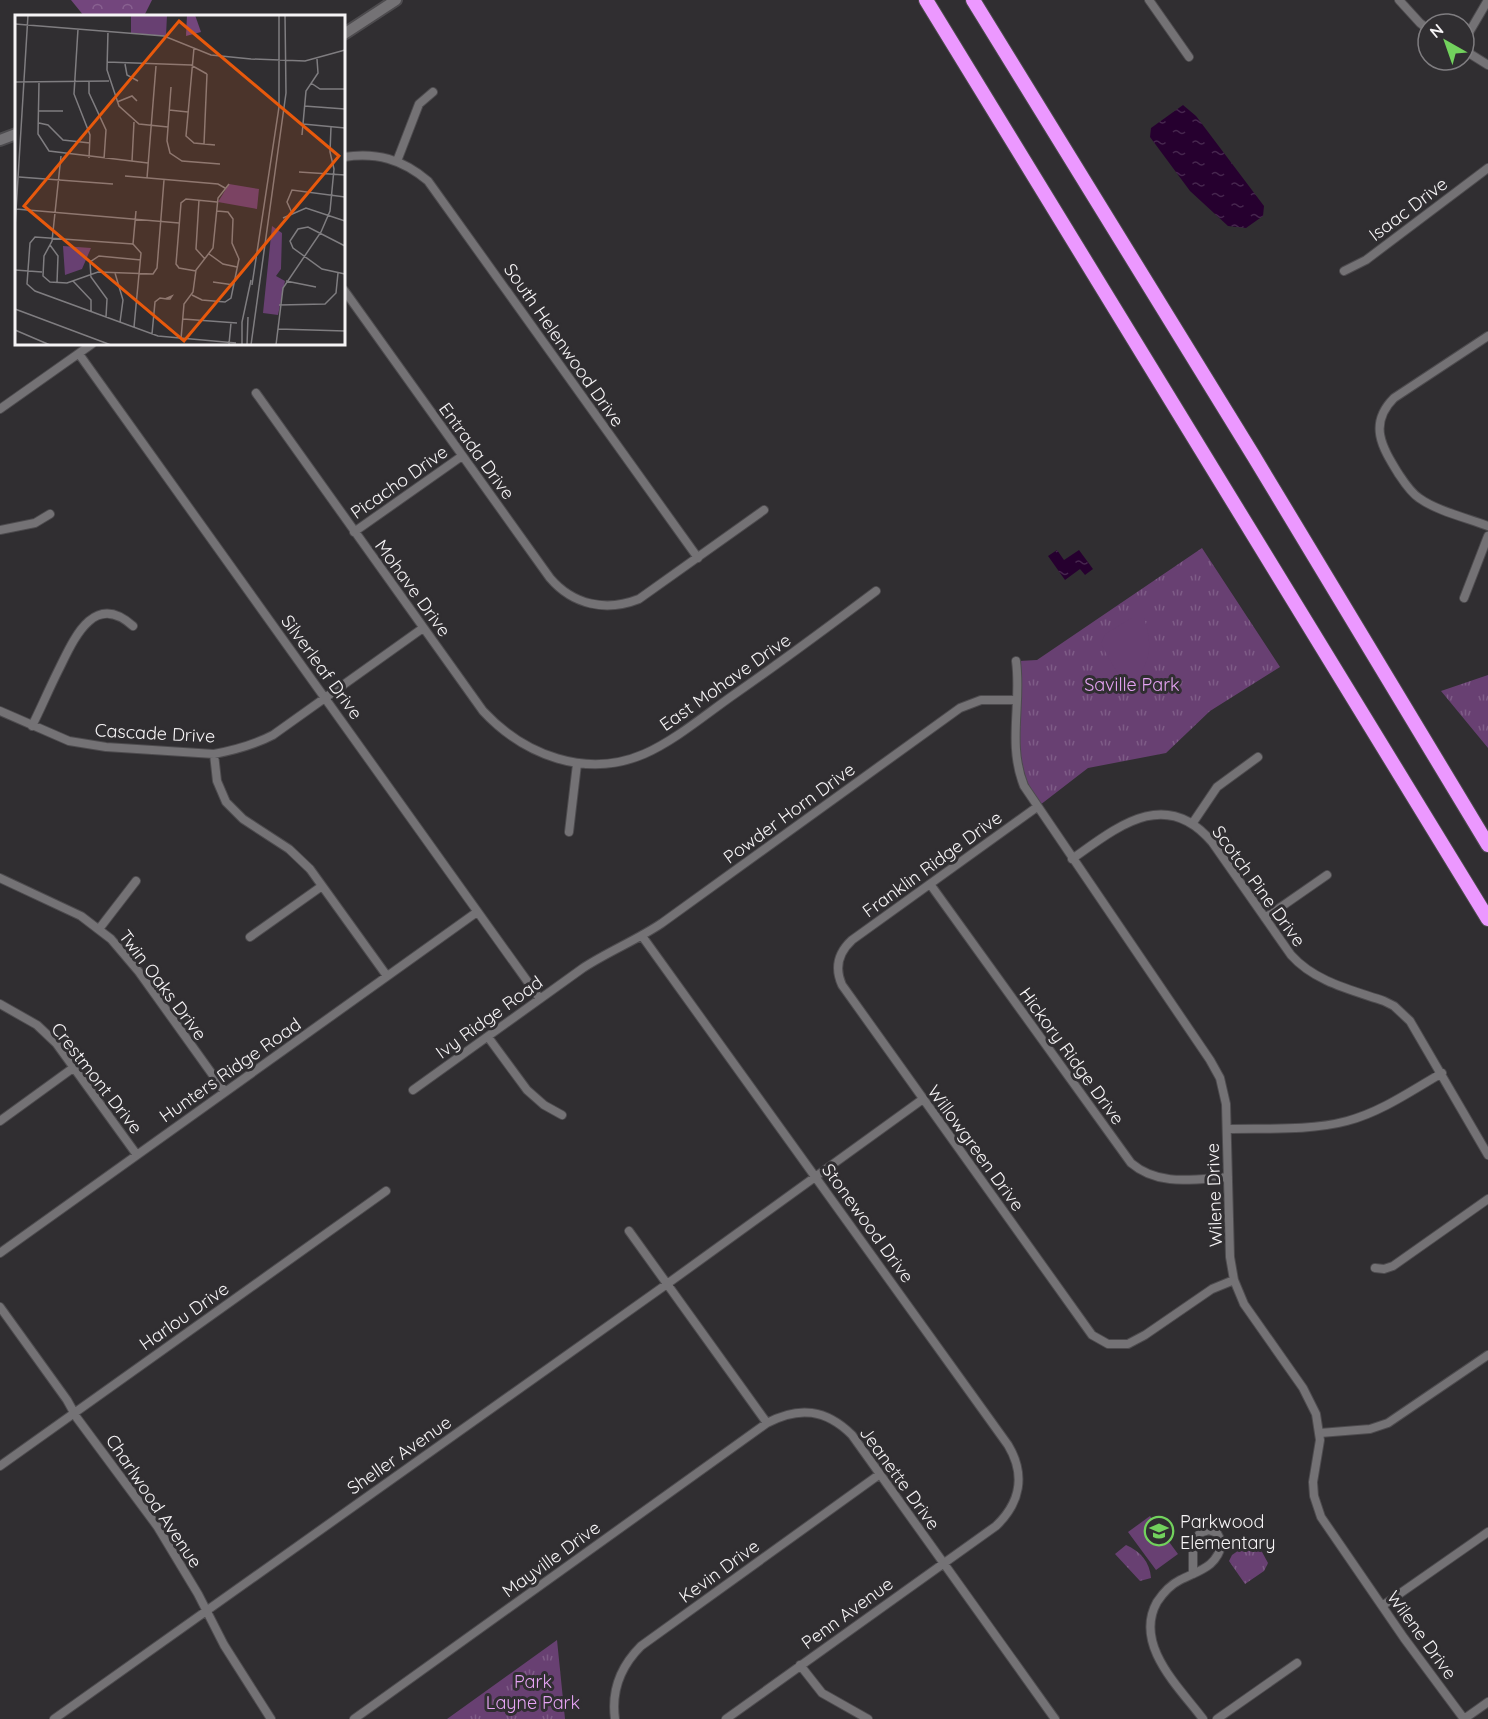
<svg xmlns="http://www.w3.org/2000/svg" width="1488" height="1719" viewBox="0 0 1488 1719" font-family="Quicksand,sans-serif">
<defs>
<pattern id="forest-crowns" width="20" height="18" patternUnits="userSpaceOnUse" patternTransform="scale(1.5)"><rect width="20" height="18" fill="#73467d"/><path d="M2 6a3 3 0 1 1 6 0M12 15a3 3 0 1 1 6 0" fill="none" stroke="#886190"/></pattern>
<pattern id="park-tufts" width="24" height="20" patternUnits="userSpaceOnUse" patternTransform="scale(1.5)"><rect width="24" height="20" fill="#684072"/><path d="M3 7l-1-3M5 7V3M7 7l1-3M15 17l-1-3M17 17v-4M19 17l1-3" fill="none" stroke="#7e5c87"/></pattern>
<pattern id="water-ripples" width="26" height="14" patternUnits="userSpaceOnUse" patternTransform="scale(1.5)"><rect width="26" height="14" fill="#26002f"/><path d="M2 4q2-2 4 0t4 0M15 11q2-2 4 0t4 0" fill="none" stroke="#46264e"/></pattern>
</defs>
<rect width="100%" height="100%" fill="#302e31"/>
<path fill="url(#forest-crowns)" d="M71,0H152L144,16H84Z"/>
<path fill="url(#park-tufts)" d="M1202,548L1280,667L1210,711L1166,753L1088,768L1040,805C1006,757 1027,713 1019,661L1037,660Z
M1488,675V748L1441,691Z
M1255,1539L1268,1563L1264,1571L1245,1584L1229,1561L1232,1555Z
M1126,1545C1140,1551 1150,1562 1151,1578L1140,1581L1115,1554Z
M557,1640L565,1719H447Z"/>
<path fill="#684072" d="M1132,618H1144C1153,645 1151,663 1132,684C1117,678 1109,657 1101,644L1105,634Z
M1150,1516L1178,1554L1156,1570L1128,1532Z
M529,1673L552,1705L536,1717L513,1685Z"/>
<path fill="url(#water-ripples)" d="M1183,105L1196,116L1264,206L1263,216L1246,228L1228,226L1190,191L1150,137L1151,128Z
M1057,550L1064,560L1079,550L1093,569L1085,575L1080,569L1065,580L1048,556Z"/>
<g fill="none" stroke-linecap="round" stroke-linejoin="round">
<g stroke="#4d4b4e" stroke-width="10">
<path id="street" d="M1149,0L1189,57
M1399,0L1420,23L1428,29
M1464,41L1488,0
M1464,50L1488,65
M344,157C376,152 402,159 428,181L698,558
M397,161L419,104L433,92
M1344,271L1366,260L1488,168
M344,290L550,578C573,605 606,612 639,599L764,510
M1488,336L1394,398C1368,424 1382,447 1398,473C1404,482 1410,492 1419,498C1437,511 1467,518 1488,526
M79,354L540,999
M256,393L483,711C524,755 586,779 644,754C674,741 705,715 732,696C781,662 828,627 876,591
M0,409L92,344
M0,530L35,523L50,514
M354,532L462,456
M1464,598L1488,536
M1016,661C1022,703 1007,744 1024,786L1210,1060L1220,1078L1226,1104L1230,1257L1234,1280L1244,1304L1303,1388L1316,1414L1320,1440L1313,1482L1314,1496L1321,1517L1404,1638L1464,1719
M0,711L69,741L106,747L214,754C235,750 254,745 273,735L423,628
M32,726C41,708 49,689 58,671C73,641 93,590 133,626
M214,754L217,781L226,802L243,819L289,849L310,869L387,976
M1037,807L852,940C839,952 834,967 842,985L1092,1335L1108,1344H1128L1145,1335L1212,1289L1234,1280
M1192,824L1217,787L1258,757
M569,832L577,764
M1072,859C1116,828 1165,786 1212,842L1291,955C1315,982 1352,990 1384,1001L1394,1006L1410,1021L1488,1155
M0,878L81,916L111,939L139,972L225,1092
M930,884L1131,1163C1159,1187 1195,1179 1228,1177
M1265,918L1327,875
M99,929L136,881
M642,936L1008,1445C1026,1475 1020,1503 996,1526L726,1719
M250,937L322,886
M0,1004L37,1025L56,1043L137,1155
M488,1037L527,1090L544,1105L562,1115
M413,1090L583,968C609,951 637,940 662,923L960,708L981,700H1016
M0,1121L73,1068
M1227,1129C1265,1128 1310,1131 1347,1121C1381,1112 1411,1091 1442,1073
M629,1231L767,1423
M0,1253L477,912
M1375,1268L1384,1269L1393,1266L1488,1199
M0,1307L67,1400L77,1418L157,1526L198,1594L224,1645L271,1719
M1320,1433L1370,1429L1388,1423L1488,1355
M0,1466L386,1191
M1193,1574V1543L1200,1533L1209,1530L1217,1533L1222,1543C1217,1567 1200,1570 1180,1580C1170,1585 1163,1593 1157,1602C1133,1645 1180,1688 1203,1719
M1382,1606L1488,1532
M800,1665L822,1693L868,1719
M54,1719L667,1284L923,1099
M354,1719L767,1423C799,1406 826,1409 852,1435L1055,1719
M615,1719C611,1690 621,1666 641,1646L880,1474
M1217,1719L1297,1663
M1464,1719L1488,1702"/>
</g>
<g stroke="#4d4b4e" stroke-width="14">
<path id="secondary" d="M344,34L396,0
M0,140L16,134"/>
</g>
<g stroke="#4d4b4e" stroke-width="16">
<path id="highway" d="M926,0L1488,919
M973,0L1253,455L1488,845"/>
</g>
<use href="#street" stroke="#747275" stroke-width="8"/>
<use href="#secondary" stroke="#747275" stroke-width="10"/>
<use href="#highway" stroke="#ec98ff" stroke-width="14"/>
</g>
<defs>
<g id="school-ring" transform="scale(1.5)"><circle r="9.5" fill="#302e31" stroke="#72d25d" stroke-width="1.5"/><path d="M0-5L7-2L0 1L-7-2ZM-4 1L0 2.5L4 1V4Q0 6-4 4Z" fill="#72d25d"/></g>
</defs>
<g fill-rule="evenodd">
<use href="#school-ring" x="1159" y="1531"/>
</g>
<g text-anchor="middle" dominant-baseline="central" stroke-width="6" stroke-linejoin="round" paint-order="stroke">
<g font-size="18" fill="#f6f4f6" stroke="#302e31">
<text transform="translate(1408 209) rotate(-37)">Isaac Drive</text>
<text transform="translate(564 345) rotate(55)">South Helenwood Drive</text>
<text transform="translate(477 451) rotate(54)">Entrada Drive</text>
<text transform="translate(399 482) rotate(-35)">Picacho Drive</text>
<text transform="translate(413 588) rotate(54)">Mohave Drive</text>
<text transform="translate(322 667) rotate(54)">Silverleaf Drive</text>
<text transform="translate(725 682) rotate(-35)">East Mohave Drive</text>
<text transform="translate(155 733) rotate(3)">Cascade Drive</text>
<text transform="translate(789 813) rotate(-36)">Powder Horn Drive</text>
<text transform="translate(932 864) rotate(-36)">Franklin Ridge Drive</text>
<text transform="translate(1259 886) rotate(54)">Scotch Pine Drive</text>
<text transform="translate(163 985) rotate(53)">Twin Oaks Drive</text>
<text transform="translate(489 1017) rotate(-36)">Ivy Ridge Road</text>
<text transform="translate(1072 1056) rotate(54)">Hickory Ridge Drive</text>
<text transform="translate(230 1070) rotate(-35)">Hunters Ridge Road</text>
<text transform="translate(97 1078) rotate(52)">Crestmont Drive</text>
<text transform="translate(976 1148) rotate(54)">Willowgreen Drive</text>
<text transform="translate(1214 1195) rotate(-92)">Wilene Drive</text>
<text transform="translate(868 1223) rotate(54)">Stonewood Drive</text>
<text transform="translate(184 1316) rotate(-35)">Harlou Drive</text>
<text transform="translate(399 1455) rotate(-35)">Sheller Avenue</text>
<text transform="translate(900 1478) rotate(54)">Jeanette Drive</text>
<text transform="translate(154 1501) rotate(56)">Charlwood Avenue</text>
<text transform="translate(551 1559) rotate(-36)">Mayville Drive</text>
<text transform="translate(719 1571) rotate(-36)">Kevin Drive</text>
<text transform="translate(847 1613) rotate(-36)">Penn Avenue</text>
<text transform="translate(1422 1635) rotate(54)">Wilene Drive</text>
</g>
<g font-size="18" fill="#e5a3f3" stroke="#302e31">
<text x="1132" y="684">Saville Park</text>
<text x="533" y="1681">Park<tspan x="533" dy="21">Layne Park</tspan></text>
</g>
<g font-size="18" fill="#f6f4f6" stroke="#302e31" text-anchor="start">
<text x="1180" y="1521">Parkwood<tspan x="1180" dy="21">Elementary</tspan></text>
</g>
</g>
<g transform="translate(15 15)">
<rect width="330" height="330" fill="#302e31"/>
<path d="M172,0H180L186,17L171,21Z" fill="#73467d"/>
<path d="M116,0H152L151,21L116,18ZM214,169L244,174L242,194L203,187ZM257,211L267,218L266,254L261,261L270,266L263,300L248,298ZM48,231L76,233L67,254L50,260Z" fill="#684072"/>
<path fill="none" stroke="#7f7d80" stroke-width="1.5" d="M0,9L149,21L196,40L236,44L290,46L330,35M63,14L59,79L75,120L74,143M93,16L92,55L104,91L124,109L153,112M179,33L171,121L179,128L200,130M92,47L176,50L192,59M110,49L112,60L123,66M0,67L94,66M74,67V78L91,115L89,144M24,68L23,119L34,136L133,148M296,68L305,74H329M156,72L152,126L155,138L167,146L205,149M102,87L117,81L122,86M289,91L330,94M154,95L173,97M24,96H48M24,108L33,110L48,125L75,128M288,109L330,113M287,120L291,76L303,58L302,44M189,129L192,59M46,141L37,226L29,241L28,261L35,267L52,268L83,257L138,259L142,253L149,165M117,146L119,107M284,157L330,160M110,161L203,169L210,173M4,162L98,169M132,163L141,51M184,185L181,234L190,244M1,194L164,208M277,198L272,187L277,175L330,182M268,203L291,193L330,206M0,212L13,0M118,229L20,222L15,228L12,269L20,276L143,321L221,328M118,229L126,238L119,312M118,229L121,196M35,230L43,241L42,268M330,231L293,212L283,214L275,226L278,233L307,254L330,259M194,239L208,249L222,252M0,255L27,257M181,256L164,253L161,249L166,188L171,184L202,187M100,258L108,285L105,307M58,266L76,285V297M271,266L301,272M198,267L219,270M237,270L264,92V0M177,280L187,285L210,287L216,283L224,244L217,228L218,204L213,197L202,196M264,290L310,289L321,278L323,258M0,294L96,330M91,302L92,284L76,262L75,247L84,241L126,245M168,304L222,308M263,314L330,316M0,315L35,330M137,319L140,287L145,283L152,284H155L157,281L150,284M166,324L169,289L178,277L181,255L198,233L203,183L214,169M214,329L216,308M227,330V307L236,265M232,330L233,302M236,330L271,78L270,0M261,330L268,273L306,217L315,196L319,154L315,137L316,112"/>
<path fill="#e8590c" fill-opacity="0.15" stroke="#e8590c" stroke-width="3" d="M164,6L324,141L169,326L9,191Z"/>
<rect width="330" height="330" fill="none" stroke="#f6f4f6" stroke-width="3"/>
</g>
<g transform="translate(1446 42) rotate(320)"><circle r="28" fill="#302e31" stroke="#7f7d80" stroke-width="1.5"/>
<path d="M0-4.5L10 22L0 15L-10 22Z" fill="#72d25d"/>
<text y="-9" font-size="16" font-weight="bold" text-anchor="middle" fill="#f6f4f6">N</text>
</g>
</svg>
